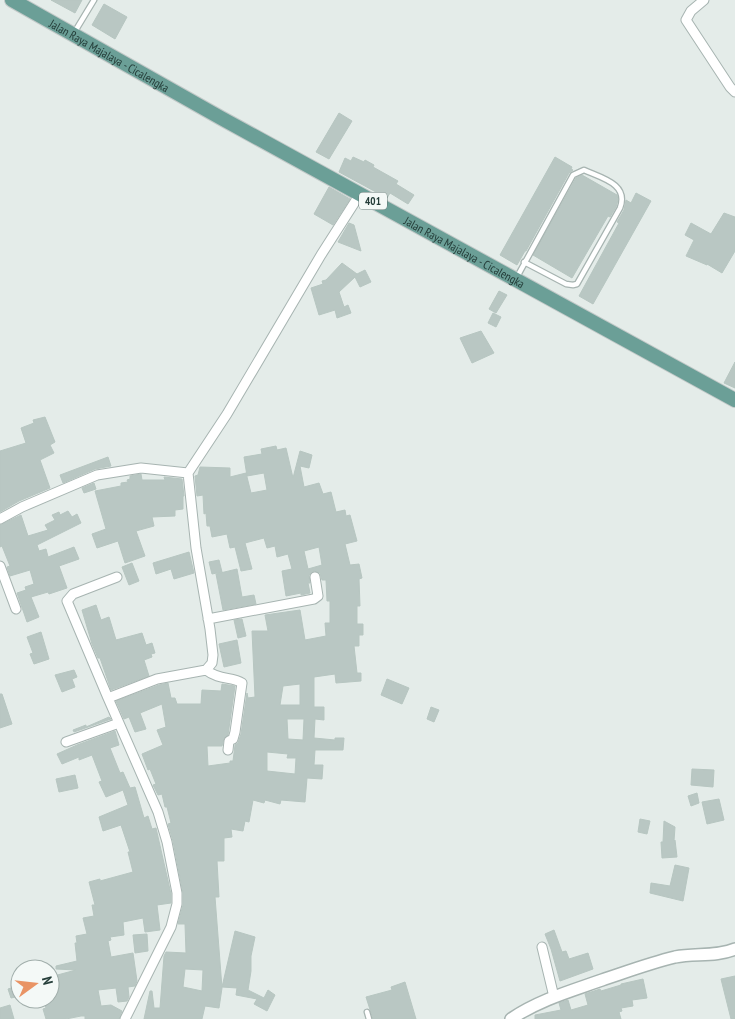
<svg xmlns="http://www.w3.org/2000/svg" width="735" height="1019" viewBox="0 0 735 1019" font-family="'PT Sans Narrow',sans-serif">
<rect width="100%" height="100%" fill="#e4ece9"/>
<path fill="#b9c7c3" stroke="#b7c6c1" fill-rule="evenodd" d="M51,0H82L75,13Z
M104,4L127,17L115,39L92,25Z
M339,113L352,121L329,159L316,152Z
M353,157L364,162L365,160L374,165L373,167L398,181L396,184L414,195L408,204L390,193L387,198L339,172L345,158L351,161Z
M555,157L572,167L571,169L573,170L569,173L526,251H525L517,265L500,255Z
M582,175L617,195L618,200L616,207L610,217L608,216L572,278L533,255L576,178Z
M329,187L350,199L333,225L314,214Z
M636,193L651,201L593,304L579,296L619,223L617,222L624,210L626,200L631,203Z
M724,213L735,217V251L722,273L707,264V265L686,256L694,240L685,235L691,223L711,234Z
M349,223L354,225L361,251L338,242Z
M342,263L357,274L365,270L371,282L360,287L355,277L339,292L344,307L348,305L351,313L337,318L335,310L319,315L311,288L323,284L322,281L326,280Z
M499,291L507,295L496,313L489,309Z
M493,313L501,317L496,327L488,323Z
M481,331L494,353L472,363L460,338Z
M735,362V388L724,383Z
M45,417L55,442L50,445L54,453L40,460L50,488L19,501L0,512V451L26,443L21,428L34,423L33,420Z
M276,446L277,450L286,448L293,478L300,451L312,455L309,468L300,466L304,487L319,483L323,494L331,492L336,512L345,510L346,516L350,515L357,541L345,544L350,565L359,564L362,578L359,579L360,606H357V624H363V635H359V646H354L357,673H361V681L336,683L335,674L314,677V707H324V720L315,719L314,738L335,740V738H344L343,750H315L314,765H323L322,779L307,778L305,802L281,800L280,804L265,800L264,803L253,800L249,822L245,821L243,831L231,829L232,837L224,838V861H217L219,897H215L222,988L219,1008L205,1006L202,1019H144L150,991H152L154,1008H160L164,956L166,952L186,953L185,924H178L183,905V893L173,841L168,824L171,823L167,807H165L162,794L158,795L153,785L156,784L150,769L148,770L142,754L163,745L157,730L166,727L162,704L140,713L146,729L135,732L129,717L124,719L116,701L159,685L168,683L171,698H175L177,704H201L202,690L221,691L222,684L235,686L228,735L224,738L222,746H207L208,766L230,763V761H233L235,745L238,743L241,734L247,693L248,698L255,697L252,631H268L265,615L300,610L305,640L326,636L325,623H330V601H327L326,580H322L320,573L314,571L309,575L310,583H308L310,593L301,595V593L286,596L282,571L292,569L288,554L277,557L275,546L267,548L264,538L245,543L252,569L241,571L235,547L230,548L227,534L212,537L210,526H207L206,513L204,514L203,495L197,496L195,476L198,475L200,467L230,468V477L246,473L251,493L267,490L264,473L247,476L244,457L262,454L261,449ZM319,547L322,565L308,569L304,551ZM300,684V705H280L283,686ZM287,719H304L303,740L288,739ZM267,752L288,754L287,758H296L295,774L267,771ZM185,969L203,970L202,991L183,987Z
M108,457L111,466L95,469L63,483L60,475Z
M141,474L142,480H165L164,477L182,479L184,496H183V509L175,510V516L152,517L154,526L136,531L145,556L125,563L118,541L97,548L92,534L106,529L95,491L121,486V483L128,482L127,480L130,479V476Z
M94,483L96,489L84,493L82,488Z
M68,511L72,517L77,514L81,523L37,545L39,551L46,549L48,557L74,547L79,559L59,566L67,588L49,594L48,592L31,597L39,617L27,622L17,593L26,590L25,587L34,584L30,570L10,576L7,567L10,566L2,546L0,547V525L21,515L28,536L48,530L45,525L55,520L52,515L59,512L60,515Z
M189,552L194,573L174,579L171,569L156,574L153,563Z
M219,560L222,572L212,574L209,562Z
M132,563L139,581L129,585L122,567Z
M237,569L242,597L254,595L256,604L223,610L216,574Z
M96,605L101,620L109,617L116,640L142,633L146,645L152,643L155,653L151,654L152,657L144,660L149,676L111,690L100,658H98L92,644L82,610Z
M242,619L246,636L238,638L234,620Z
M41,632L49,659L34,664L30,654L33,653L27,637Z
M237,640L241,663L224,667L219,644Z
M74,670L77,677L72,679L75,687L62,692L55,675Z
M387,679L409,688L402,704L381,695Z
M0,694H2L12,724L0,728Z
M431,707L439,710L434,722L427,719Z
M109,717L111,719L74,732L73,730L86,725V727Z
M115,731L119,745L110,748L120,773L123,772L130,788L135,787L144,818L148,816L152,829L156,828L171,894V903L157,905L160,930L145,932L143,918L123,922L124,935L110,937L111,940L108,941L111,957L133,953L137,981L135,986L128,987L129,997L127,1001L118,1002L116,988L98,990L101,1006L111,1005L122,1011L119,1019H85V1016H81L66,1019H46L43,1009L46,1008L43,999H50V977L76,970L56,969V966L77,961L75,943H77L76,936L87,934L83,918L94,916L92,905H95L89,882L100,879V881L133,872L128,852H130L121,825L103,831L99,817L128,805L123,790L106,797L99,782L102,781L92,755L79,760V757L62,764L57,754L77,745Z
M692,769L714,770L713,787L691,785Z
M75,775L78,788L59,792L56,779Z
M697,793L699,803L691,806L688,796Z
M719,799L724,820L707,824L702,802Z
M640,819L650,821L647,834L638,832Z
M664,821L675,827L674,841L675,840L677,857L662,858L661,842H663Z
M675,865L689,868L683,901L650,893L651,883L670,886Z
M554,930L562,952L566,951L569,959L588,953L593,969L560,981L551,949L545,934Z
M235,931L255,937L251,956V971L248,990L264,998L268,990L275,995L267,1011L254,1004L257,999L236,995L237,988L222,987Z
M147,934L148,951L135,953L133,935Z
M735,976V1019H731L721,979Z
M643,979L647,998L632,1000L633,1006L621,1008L622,1011L619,1012L621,1019H535V1015L561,1010L559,1003L568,1000L571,1010L588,1005L585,994L600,989L601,991L621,985V984Z
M405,982L416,1019H373L366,997L392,990L391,987Z
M20,985V996L11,998L8,989Z
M10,1005L14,1019H0V1008Z"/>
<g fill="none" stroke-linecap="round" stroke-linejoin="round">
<g stroke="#a7b4b1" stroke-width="7">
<path id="service" d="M74,33L94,0
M517,277L573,175L584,170C602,178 629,184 620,208L577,284L573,285L566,284L524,262
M367,1012L369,1019"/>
</g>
<g stroke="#a7b4b1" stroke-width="11">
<path id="minor" d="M704,0L691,11L686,20L730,87L735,92
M0,519L22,507L97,475L141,468L188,473
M0,566L16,609
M117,577L73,594L67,601L108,698L157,679L206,670L212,663L213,655L210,629L196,548L188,473L227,414L321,255L360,194
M208,619L314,599L318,596L315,577
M206,670C220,681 232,676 242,683L235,732L233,739L229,741L228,750
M108,698L158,812L167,842L177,893V904L171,927L125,1019
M66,742L119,723
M542,947L554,997"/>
</g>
<g stroke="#a7b4b1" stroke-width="14">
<path id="tertiary" d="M511,1019C539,1000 571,991 602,980C626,972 650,963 675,957C695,953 716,957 735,949"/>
</g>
<g stroke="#c2c9c8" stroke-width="16">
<g id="primary">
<path id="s1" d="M12,0L221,118L735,400"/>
</g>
</g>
<use href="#service" stroke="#fff" stroke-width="4.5"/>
<use href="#minor" stroke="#fff" stroke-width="9"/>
<use href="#tertiary" stroke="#fff" stroke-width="11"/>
<use href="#primary" stroke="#6b9f97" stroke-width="14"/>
</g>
<g text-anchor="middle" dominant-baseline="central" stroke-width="5" stroke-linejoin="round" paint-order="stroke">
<rect fill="#f4f9f7" stroke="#627572" stroke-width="1" x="359" y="192.5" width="28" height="17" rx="4"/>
<g font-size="11" font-weight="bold" fill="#243d39">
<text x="373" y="201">401</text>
</g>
<g font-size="12" fill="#243d39" stroke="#f4f9f7">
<text stroke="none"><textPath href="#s1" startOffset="112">Jalan Raya Majalaya - Cicalengka</textPath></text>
<text stroke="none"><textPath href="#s1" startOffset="518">Jalan Raya Majalaya - Cicalengka</textPath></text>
</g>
</g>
<g transform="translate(35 984) rotate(75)"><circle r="24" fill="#f4f9f7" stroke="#a1aeab"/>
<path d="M0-4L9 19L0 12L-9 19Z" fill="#e99465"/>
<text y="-8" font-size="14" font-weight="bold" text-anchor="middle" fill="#243d39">N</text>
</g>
</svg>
